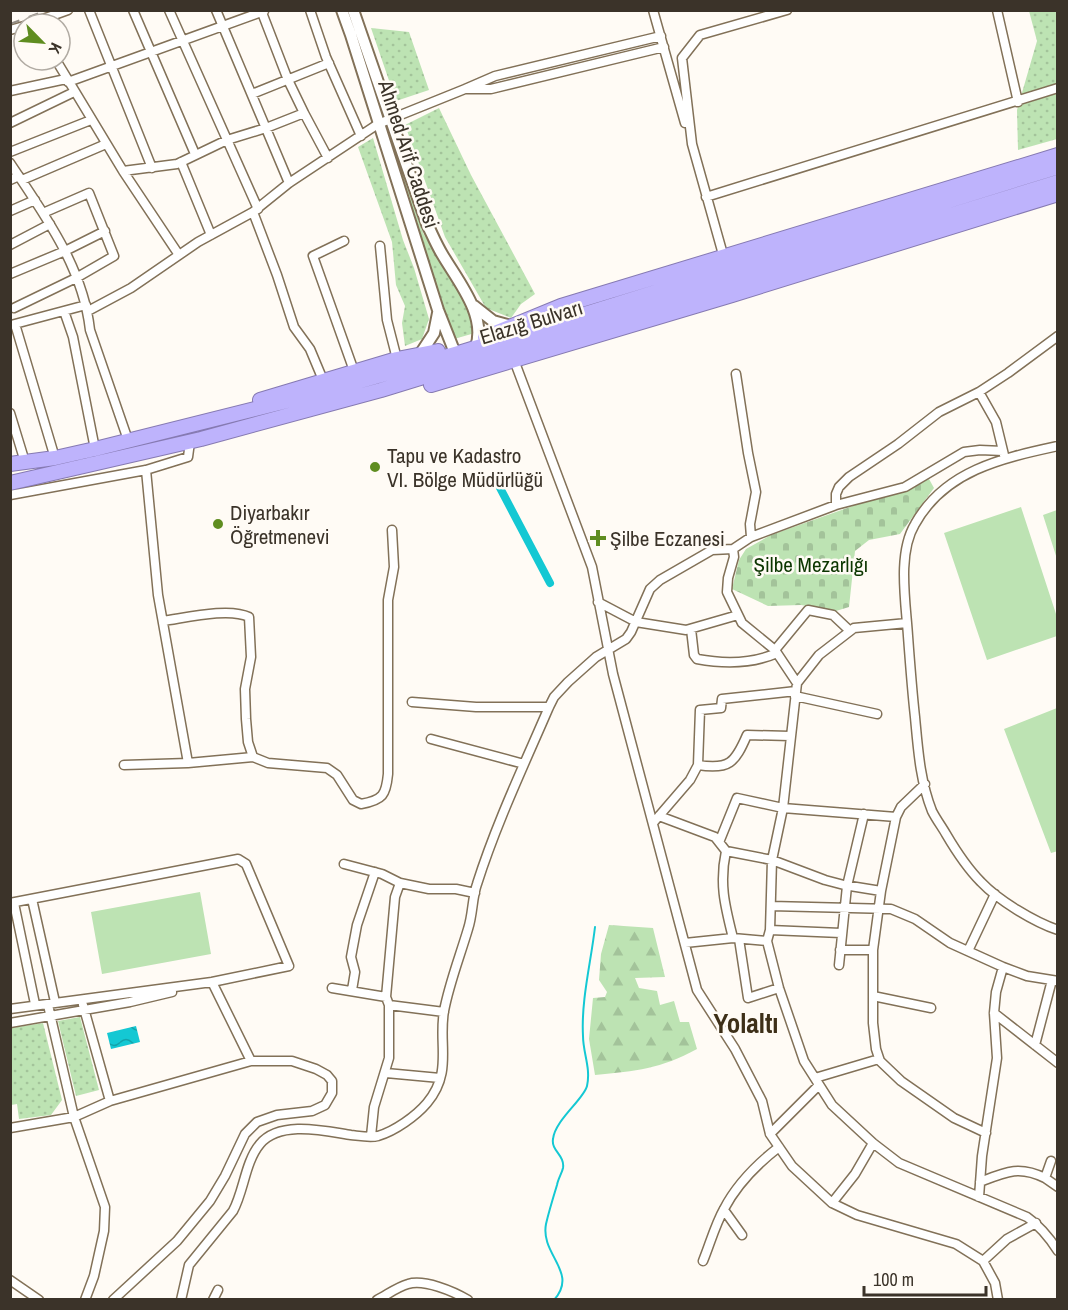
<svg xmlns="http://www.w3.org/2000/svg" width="1068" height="1310" viewBox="0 0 1068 1310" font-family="'Archivo Narrow',sans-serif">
<defs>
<pattern id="grass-dots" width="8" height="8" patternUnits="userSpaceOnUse" patternTransform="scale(1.5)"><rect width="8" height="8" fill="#bde3b3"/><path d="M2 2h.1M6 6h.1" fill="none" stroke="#a3c39a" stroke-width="1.8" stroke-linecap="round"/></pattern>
<pattern id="forest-firs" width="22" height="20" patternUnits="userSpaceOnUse" patternTransform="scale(1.5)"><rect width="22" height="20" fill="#bde3b3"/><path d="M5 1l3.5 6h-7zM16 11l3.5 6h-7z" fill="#a3c39a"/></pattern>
<pattern id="cemetery-stones" width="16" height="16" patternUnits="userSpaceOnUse" patternTransform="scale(1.5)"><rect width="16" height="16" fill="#bde3b3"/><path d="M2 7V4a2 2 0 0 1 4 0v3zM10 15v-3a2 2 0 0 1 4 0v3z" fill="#a3c39a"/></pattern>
<pattern id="water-waves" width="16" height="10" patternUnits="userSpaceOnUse" patternTransform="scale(1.5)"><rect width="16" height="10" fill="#14c8d3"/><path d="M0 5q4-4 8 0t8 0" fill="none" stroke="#14a3ab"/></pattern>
</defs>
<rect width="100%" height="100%" fill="#fffbf5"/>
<path fill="url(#grass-dots)" d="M1029,11H1057V139L1018,150L1017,110L1037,41Z
M371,28L409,32L429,90L396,101Z
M439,108L471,175L535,294L521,304L511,318L486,308L445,237L405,125Z
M388,130L423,233L470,311L475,333L454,339L384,131Z
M373,138L403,240L414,268L429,319L422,339L405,346L402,323L405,306L396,285L392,242L358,147Z
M80,1017L99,1090L76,1096L58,1021Z
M43,1023L62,1100L51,1115L19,1119L17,1104L11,1105V1028Z"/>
<path fill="url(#forest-firs)" d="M609,925L653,928L665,977L635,978L639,988L657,991L660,1005L674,1001L680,1022H689L697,1049C660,1069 637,1071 595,1075L589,1039L593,998L605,997L607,992L599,980L601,954Z"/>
<path fill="url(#cemetery-stones)" d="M929,479L934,488L900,534L869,540L855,551L849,607L836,611L801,605L768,606L732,589L739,560L746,549L771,535Z"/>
<path fill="#bde3b3" d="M1021,507L1057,617V636L987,660L944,533Z
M1057,510H1058L1057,559L1043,515Z
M1057,708L1058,851L1051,853L1004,729Z
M200,892L211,954L102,974L91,912Z"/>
<path fill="url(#water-waves)" d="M136,1026L140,1042L111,1049L107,1033Z"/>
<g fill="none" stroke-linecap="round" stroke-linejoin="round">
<path stroke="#14c8d3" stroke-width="2" d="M554,1300C579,1272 540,1255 546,1224C549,1211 553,1198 557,1185C558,1179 562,1173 563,1168C565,1155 551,1151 553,1139C555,1120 584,1099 587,1086C591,1068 583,1053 583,1036C581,1000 591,962 595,927"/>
<path stroke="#14c8d3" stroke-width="8" d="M499,486L550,583"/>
<g stroke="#827158" stroke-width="11">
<path id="minor" d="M89,10L152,168
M133,10L195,154
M169,10L258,209
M216,10L289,183
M310,10L326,57L361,136
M653,10L685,123
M997,10L1018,102
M29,24L68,10
M10,30L24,26
M661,36L495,76L465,89H491L664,47
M56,60L123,171L177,164L227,140L266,128L304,113L288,80L261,10
M68,82L264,11
M10,91L66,79
M252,94L329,63
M304,113L328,158
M10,123L74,92
M10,152L91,120
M181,162L211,235
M10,163C44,214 83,267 90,330L128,440
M123,171L179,255
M10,180L19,176
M22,180L106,144
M706,197L1058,88
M10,211L35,200
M253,212L277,275L294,327L310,349L323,380
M344,241L313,256L354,371
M10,245L50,224
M380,246L387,320L397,359
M724,258L692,144L682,58L700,35L787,10
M10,274L65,251L105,231
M14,308L76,278L114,256L89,193L43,213
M64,311L73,337L95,449
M88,311L131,288L198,242L253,212L289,183L378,124L465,89
M15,324L55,458
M11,325L86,305
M514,360L592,567L613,674L697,990L735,1049L762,1101L770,1134L792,1166L832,1203L857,1215L956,1244L983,1261L995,1283L998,1300
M736,374L748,453L756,492L750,524L751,537
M979,392L996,422L1004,455
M10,413L25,462
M1058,446C1003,458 945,470 915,524C897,554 906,603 908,636C910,663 912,690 915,717C918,749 920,781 932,811C936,819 942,827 946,834C956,851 967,868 981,882C998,900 1034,922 1058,930
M146,470L158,595L188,763
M10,495L146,470L188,457L190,442
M836,505V494L839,487L849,477L898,444L939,412L979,392L1008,373L1058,336
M733,549L751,537L836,505L905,487L964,452L980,450L1003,451
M598,602L636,622L686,630L738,615
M907,623L854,628L819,655L797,683L783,808L772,860L770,930L767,941L779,988L804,1061L832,1105L873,1143L899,1163L1027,1217C1040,1226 1049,1237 1058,1251
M691,629L694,655L697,659C724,664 752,664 777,653
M775,650L808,610L833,615L850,631
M795,696L877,714
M412,702L476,707H549
M431,739L524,764
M253,757L268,763L327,768L337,775L353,800L361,804C383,800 386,795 388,774V600L394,567L392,530
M124,765L188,763L253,757L248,742L246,719L245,689L251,657L249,617C229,607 185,618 163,621
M698,765C729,770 735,763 747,735L790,736
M925,784L901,807L896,817L881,891L873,950V1023L876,1049L880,1061L901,1081L954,1118L986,1133
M659,816L715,837L726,851C719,884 725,906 733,938
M653,823L690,780L698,765L700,710L721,708L722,699L796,691
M720,840L737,798L783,808L896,817
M726,851L772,860L825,880L844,885L881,891
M344,864L382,874L400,883L429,889H456L475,893
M32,899L55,1002
M10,903L238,859L246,864L289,966L212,982L10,1009
M14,903L35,1004
M771,906L891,909L915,919L950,943L1003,967L1027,976L1058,981
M770,930L841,933
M739,939L748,998L779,988
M685,943L733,938L767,941
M840,950H873
M968,951L995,894
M839,965L847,886L864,814
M208,983L212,982L251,1061
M332,988L386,997
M352,990L355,972L351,957L357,925L375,872
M873,996L931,1008
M48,1005L74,1117L105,1207L104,1231L94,1276L85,1300
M83,1005L110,1101
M389,1005L444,1012
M994,1013L1058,1063
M10,1023L130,1002L172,992
M1035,1045L1052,980
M386,1073L440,1078
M815,1078L879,1059
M10,1128L74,1117L110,1101L251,1061H292L316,1069L327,1075L332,1081V1093L325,1105L312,1111L277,1115L257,1122L245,1134L225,1176L210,1201L177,1241L113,1300
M770,1134L819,1085
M371,1136L374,1107L389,1058V1005L386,997L395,897L400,883
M1051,1161L1045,1178L1058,1187
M980,1182C1005,1172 1019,1165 1045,1178
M979,1197L982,1156L997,1058L994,1013L996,992L1003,967
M832,1203L855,1174L873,1143
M724,1210L742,1235
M703,1261C710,1244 715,1225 724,1209C737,1184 757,1164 779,1147
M983,1261L1007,1239L1036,1223
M10,1280L39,1300
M181,1300L189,1265L233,1211C244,1191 245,1162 260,1144C280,1120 325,1131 351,1135C360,1136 370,1138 378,1136C395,1131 416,1116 427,1103C453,1072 438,1044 444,1011C449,984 460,956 468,929C473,914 472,898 477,884C496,824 524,765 549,707L554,697L568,682L596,657L626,639L631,632L650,589L660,580L712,550L733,549L734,557L728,578L727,592L742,623L775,650L797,683
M213,1300L218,1290
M377,1300C387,1295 397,1287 408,1284C424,1279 453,1291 468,1300"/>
</g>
<g stroke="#827158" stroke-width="14">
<path id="tertiary" d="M342,10L351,35L438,310L453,348L462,357
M353,10L427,224C432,234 436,244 442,254C457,280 487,315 476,347
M474,306L493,321L511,326
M419,356L434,333L438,313"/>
</g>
<g stroke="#867ab2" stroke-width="16">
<path id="trunk" d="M485,337L561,306L1058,155
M431,385L732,295L1058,194
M260,400L397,359L438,351
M10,464L55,458L95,449L315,394L462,352L1058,167
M10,483L201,439L381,390L1058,182"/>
</g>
<use href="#minor" stroke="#fff" stroke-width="8"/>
<use href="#tertiary" stroke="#fff" stroke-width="10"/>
<use href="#trunk" stroke="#beb3fc" stroke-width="14"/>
<path stroke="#938d85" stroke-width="2" stroke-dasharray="10 10" stroke-linecap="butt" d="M10,24L47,10"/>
</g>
<g fill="#5f8d20" stroke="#fffbf5" stroke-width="2">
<circle cx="375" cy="467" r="6"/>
<circle cx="218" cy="524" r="6"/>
<path d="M595 529h6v6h6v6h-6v6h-6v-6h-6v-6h6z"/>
</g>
<g text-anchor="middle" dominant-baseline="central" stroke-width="5" stroke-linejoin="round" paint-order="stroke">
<g font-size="21" fill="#3b3329" stroke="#fffbf5">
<text transform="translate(409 154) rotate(72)">Ahmed Arif Caddesi</text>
<text transform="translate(531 322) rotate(-17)">Elazığ Bulvarı</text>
</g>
<g font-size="21" fill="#3b3329" stroke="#fffbf5" text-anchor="start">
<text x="387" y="455">Tapu ve Kadastro<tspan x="387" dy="24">VI. Bölge Müdürlüğü</tspan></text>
<text x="230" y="512">Diyarbakır<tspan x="230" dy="24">Öğretmenevi</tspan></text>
<text x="610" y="538">Şilbe Eczanesi</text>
</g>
<g font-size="21" fill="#0c3600" stroke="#fffbf5">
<text x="811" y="564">Şilbe Mezarlığı</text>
</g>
<g font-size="27" font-weight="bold" fill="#3d2f18" stroke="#fffbf5">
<text x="746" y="1023">Yolaltı</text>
</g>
</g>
<rect width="1068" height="1310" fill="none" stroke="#3b3329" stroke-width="24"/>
<g transform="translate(42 42) rotate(115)"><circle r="28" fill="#fffbf5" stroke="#b1aba3" stroke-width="1.5"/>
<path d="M0-4.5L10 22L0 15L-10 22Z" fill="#5f8d20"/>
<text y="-9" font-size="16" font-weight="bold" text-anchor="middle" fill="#3b3329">K</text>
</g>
<path d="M864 1286v9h122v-9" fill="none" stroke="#3b3329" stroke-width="3"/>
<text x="873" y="1286" font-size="18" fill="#3b3329" stroke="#fffbf5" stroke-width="4.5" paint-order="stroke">100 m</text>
</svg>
